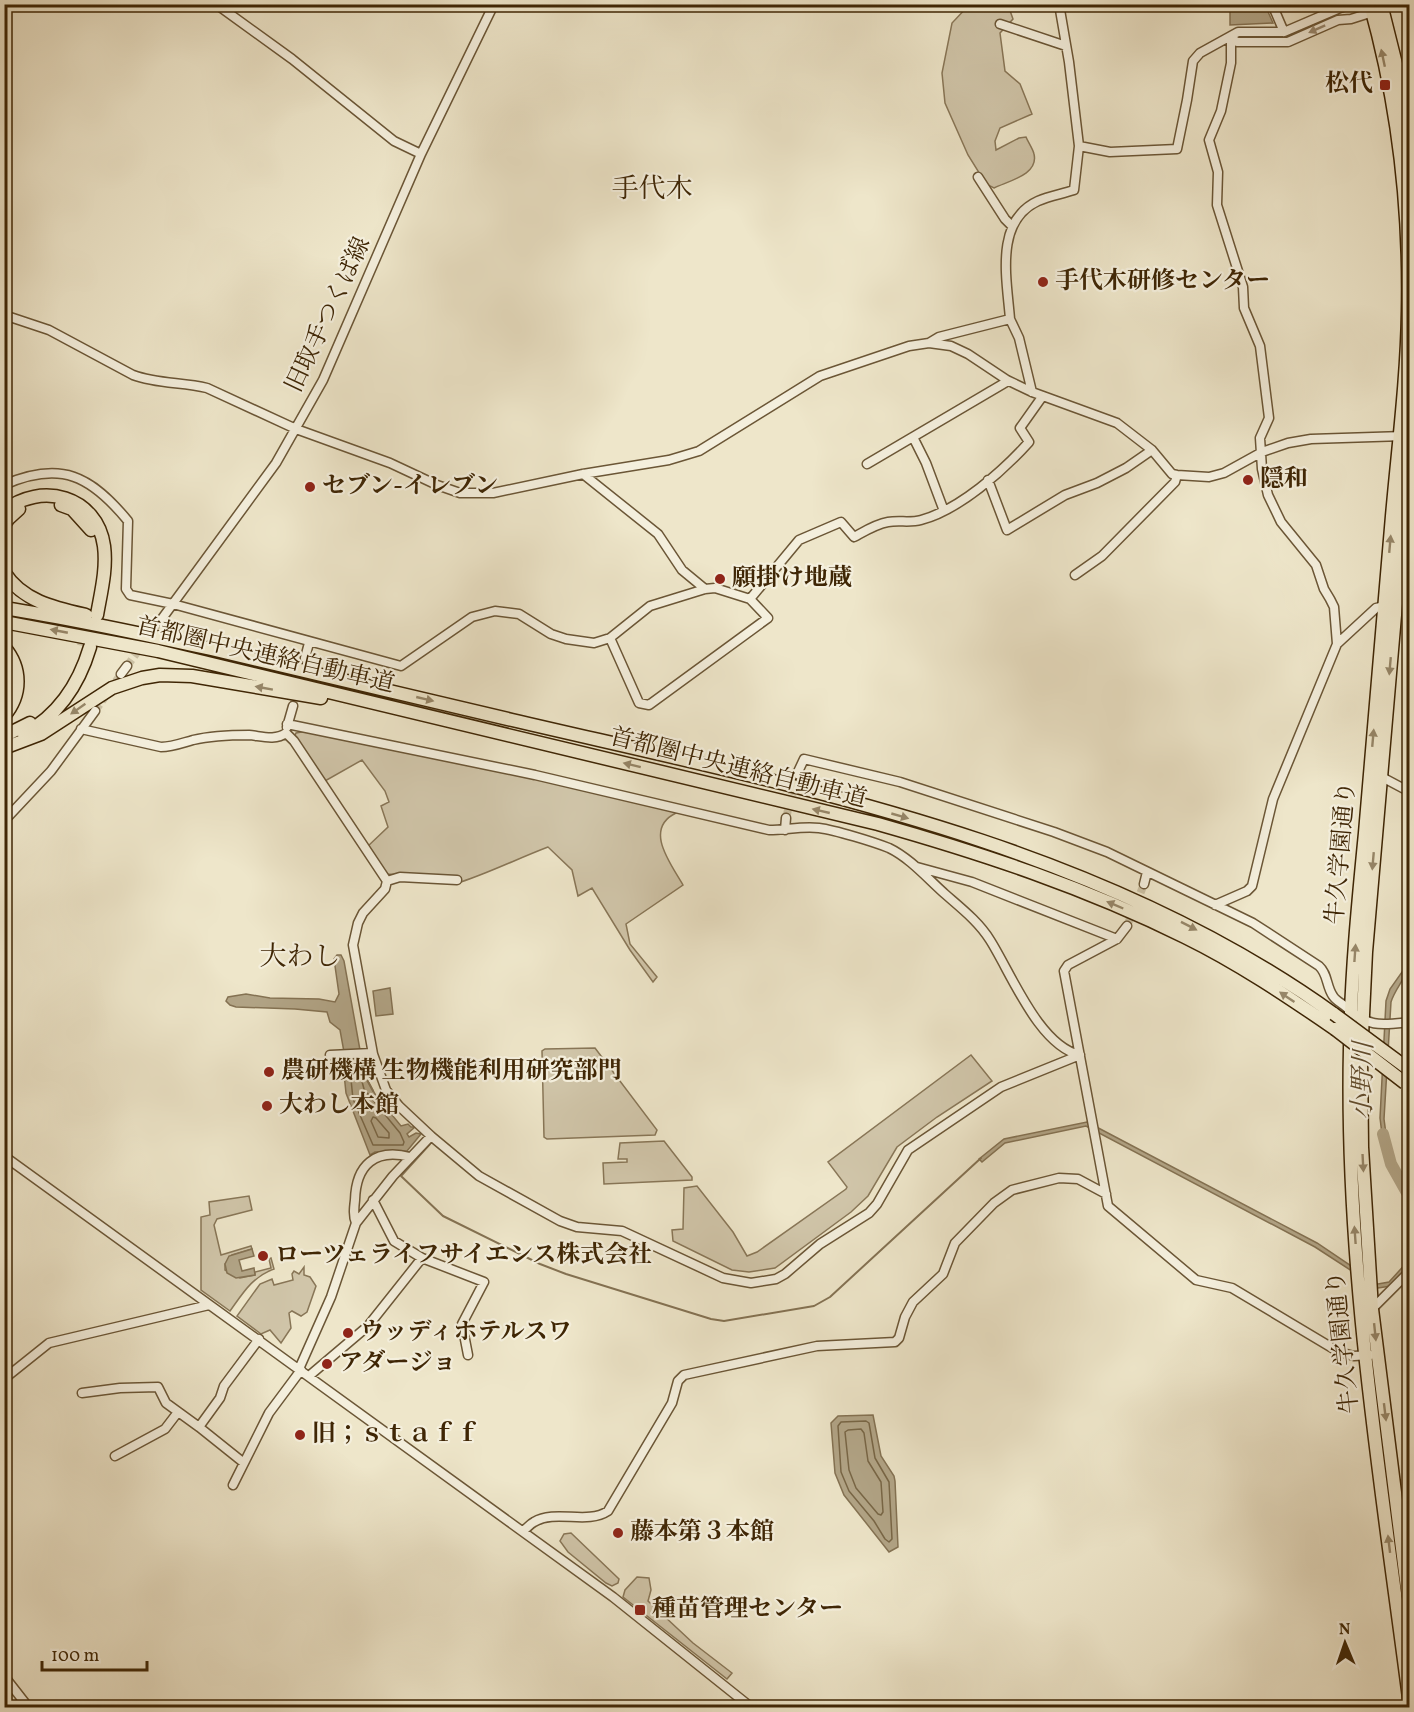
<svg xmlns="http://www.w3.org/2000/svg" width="1414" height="1712" viewBox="0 0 1414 1712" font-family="Vollkorn,'Noto Serif JP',serif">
<rect width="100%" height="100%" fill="#eee6ca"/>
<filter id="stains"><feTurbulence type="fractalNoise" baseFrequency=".00333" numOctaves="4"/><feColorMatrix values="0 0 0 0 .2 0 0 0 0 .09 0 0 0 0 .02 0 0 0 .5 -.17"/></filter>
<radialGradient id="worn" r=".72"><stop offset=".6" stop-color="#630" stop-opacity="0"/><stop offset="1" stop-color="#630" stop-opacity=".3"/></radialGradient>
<path fill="#d0c5a9" stroke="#887657" stroke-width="1.5" d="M969,5H1008L1013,19L1000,33L1005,71L1020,84L1032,114L1000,128L995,141L996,150L1019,138L1026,137C1028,142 1033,149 1034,154C1039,175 1008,181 994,188L986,184L968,155L945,103L942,73L952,23Z
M307,731L580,788L676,811V813C643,829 671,864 683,885L626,924L630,944L657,977L653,982L630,950L592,888L578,896L572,870L548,847C519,858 491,872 461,882V878L386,874L368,846L388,827L381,806L389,802L385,791L362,760L325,781L294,738L296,733Z
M595,1048L657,1130L655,1135L547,1139L544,1137L542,1051L545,1049Z
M971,1055L992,1081L937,1117L897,1147L868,1196L851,1212L775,1268L749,1272L732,1270L673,1241L672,1230L683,1229L684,1188L697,1186L733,1232L747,1256L757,1252L846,1189L847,1187L828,1162Z
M664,1141L692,1177V1180L604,1184L603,1163L627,1162V1159H618L620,1143Z
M249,1196L252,1210L217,1219L214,1225L221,1255L251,1246L252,1249L232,1255L225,1264V1270L240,1278L255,1275V1272L271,1268L269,1259L271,1258L274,1269C252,1277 243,1293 230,1311L201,1290V1217L210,1215L209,1202Z
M304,1267V1275L310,1277L316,1286L307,1312L301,1316L292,1311L289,1313L291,1328L281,1343L270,1330L261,1334L237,1316L260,1284L272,1279L274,1285L293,1280L292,1274L294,1271L299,1274Z
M571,1533L619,1579L618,1583L612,1586L606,1583L568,1552L560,1541L564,1534Z
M637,1577L649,1578L651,1590L648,1601L693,1643L732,1673L727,1679L623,1597L625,1590Z"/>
<path fill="#b2a587" stroke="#847253" stroke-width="1.5" d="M1230,5H1265L1273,23L1230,25Z
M337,955H341L344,961L360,1050L366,1077L375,1094L401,1126L408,1124L411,1127H415L407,1134L409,1137L416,1133L421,1134L407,1151L375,1152L370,1155L346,1093L343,1064L344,1052L340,1030L330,1022L327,1012L295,1009L236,1007L230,1005L226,1001L228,997L246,994L270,998L319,999L335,1002L339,994L334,959Z
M1409,962C1409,975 1395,988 1391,1002L1384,1119L1388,1149L1384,1150L1380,1118L1386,1001L1390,989Z
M390,988L393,1014L376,1016L373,991Z
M1087,1122L1317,1243L1378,1284L1389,1282L1409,1260V1267L1391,1286L1378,1288L1315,1247L1086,1126L1005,1143L982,1162L979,1159L1004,1139Z
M252,1249L254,1256L239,1260L242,1271L254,1268L255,1275L236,1278L227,1273L225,1264L229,1256Z
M873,1415L881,1456L894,1476L895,1481L898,1547L889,1552L844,1495L835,1473L831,1423L838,1416Z"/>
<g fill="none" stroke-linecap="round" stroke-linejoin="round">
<path stroke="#786646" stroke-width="1.5" d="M349,1060L353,1099L373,1145H403L404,1142L400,1133L364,1089L356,1059
M373,1117L376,1118L389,1133V1138L378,1137L371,1121Z
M866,1421L869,1423L875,1458L889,1482L892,1539L889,1542L885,1539L874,1521L849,1491L841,1472L838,1426L841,1422Z
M861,1429L864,1433L868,1461L881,1482L883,1512L881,1515L878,1514L856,1488L849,1470L845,1432L848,1430Z"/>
<path stroke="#847253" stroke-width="2" d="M367,1080L373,1091
M430,1144L401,1176L443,1216L540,1264L566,1274L711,1319L724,1321L814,1306L830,1297L981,1158"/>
<path stroke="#b2a587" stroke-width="12" d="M1383,1134L1391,1164L1410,1198"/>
<path stroke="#cbc0a3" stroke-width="8" stroke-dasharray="8 4" stroke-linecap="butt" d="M127,666L161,620
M293,706L305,658
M95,711L121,674
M786,818L797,774
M1127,926L1144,884"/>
<path stroke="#cbc0a3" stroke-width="12" stroke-dasharray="12 6" stroke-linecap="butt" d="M83,646L90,614"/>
<g stroke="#6b5636" stroke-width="11">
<path id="minor" d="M216,4L292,59L394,141L421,154
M1272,4L1284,32
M1000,24L1066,46
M1231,37V63L1221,111L1209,140L1218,172L1217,205L1243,287L1244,308L1260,346L1269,418L1260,438L1262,469L1268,495L1281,522L1316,565L1324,589L1330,599L1334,607L1337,644
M1231,37L1237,42H1288L1338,20L1351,19L1373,12
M1079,146L1110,152L1177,149L1187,100L1193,61L1200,53L1238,32H1284L1340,8L1354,4
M978,177L1005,219L1012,226
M4,315L49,330L133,375C157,384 183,382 207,388L296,429L390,463L437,485L460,493H493L583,474L669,460L699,451L820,376L909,346L929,343L951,346L968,354L1007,380L1032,392L1117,423L1152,450L1172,474L1177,475L1209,477L1224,473L1262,452L1288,443L1311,439L1404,436
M1010,319L1019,338L1032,392
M929,343L939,337L1010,319C1007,280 994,221 1038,201C1049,196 1062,194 1074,190L1079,146L1069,62L1059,4
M913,437L926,463L944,511
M867,464L1008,381
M583,474L658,534L682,570L705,589
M988,480L1007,530L1065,495L1097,483L1126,468L1152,450
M4,485C61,460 91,476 128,521L126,589L130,595L173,604L401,666L472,617L495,611L519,614L551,634L566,639L594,643L610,638L650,606L705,589L715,588L750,599L768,618L649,705L639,703L610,638
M1075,575L1102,556L1175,482L1177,475
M1398,580L1410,576
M750,599L799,540L841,522L854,537C865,531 876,524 888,522C899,520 910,523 921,520C959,510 1003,471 1029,442L1020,428L1042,397
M161,620L276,463L323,380L421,154L494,4
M305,658L309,643
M121,674L127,666
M287,724L535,775L769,830C786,830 802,826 819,828C835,830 874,842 889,848C910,858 928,879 945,894C961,908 979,922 990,940C1011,973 1039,1046 1080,1055
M287,727L293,706
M81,729L161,747C172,747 182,743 193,740C210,736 232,735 249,735C261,736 275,741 286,733
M286,733L294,741L387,881L385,889L363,913L358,923L353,945L373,1054L386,1090L399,1106L431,1136L479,1176L560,1221L577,1227L622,1231L723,1278L751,1283L776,1279L785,1274L820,1244L869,1213L877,1204L908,1150L1001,1087L1080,1055
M797,774L804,759L900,782L1054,832L1107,852L1253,923L1319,966C1328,974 1326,986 1333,996C1336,1001 1343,1004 1347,1008C1370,1028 1381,1025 1410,1022
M1378,775L1410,792
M4,821L51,771L95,711
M785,830L786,818
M917,867L972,882L1117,939
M387,881L400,877L457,880
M1144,884L1147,872
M1215,905L1247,891L1252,886L1273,799L1337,644L1376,608L1389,605
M1127,926L1117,939L1068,965L1064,971L1108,1206L1196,1280L1232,1288L1339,1352L1354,1356L1370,1355
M330,1055L372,1053
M4,1156L613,1597L752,1708
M373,1200L394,1241L422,1258L484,1282L462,1324L468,1355
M356,1223C353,1216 354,1208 355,1200C356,1165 375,1148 410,1157
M1372,1309L1410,1271
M299,1369L331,1297L356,1223L393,1176L431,1136
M309,1376L368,1326L422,1258
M4,1379L49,1343L209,1305
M82,1393L120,1388L158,1387L166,1403L199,1427
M115,1456L165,1429L178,1412
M244,1463L199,1427L220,1398L224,1386L259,1339
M233,1485L269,1413L301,1370
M523,1531C527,1528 530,1524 534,1522C556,1509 587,1525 608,1511L672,1403L678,1381L684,1375L817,1346L895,1342L899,1338L905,1317L913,1302L943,1274L955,1243L994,1203L1012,1190L1059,1178L1078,1179L1106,1194
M4,1676L29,1708"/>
</g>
<g stroke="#3f2605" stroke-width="15">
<path id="highway" d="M1370,4C1398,104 1410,208 1408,311C1407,379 1398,448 1392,516C1383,622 1374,727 1365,833C1358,904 1351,976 1350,1048C1345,1268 1382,1488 1410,1706
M1381,4L1397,68L1410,141
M1410,441L1366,952L1361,1057L1362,1147L1372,1309L1410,1612
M61,505L72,509L91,530
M4,511C41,481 97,496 104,546C107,569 101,592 97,615
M4,525L8,519L19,509
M4,572C22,601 55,608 86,615
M4,608C74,619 143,634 211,649C312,672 412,696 512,720C794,786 1094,841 1334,1014
M4,622L158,651L878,824C984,854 1086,888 1185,937C1238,963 1287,996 1335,1029
M4,647C22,668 22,695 4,716
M24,734C59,715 79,684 90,647
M4,736L30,723
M4,748L41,734L112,688L142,678L160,675L192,676L321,698"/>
</g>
<use href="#minor" stroke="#f4efdd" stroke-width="8"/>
<use href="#highway" stroke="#eee6ca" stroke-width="12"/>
<g stroke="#3f2605" stroke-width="15" stroke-linecap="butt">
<path id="highway-bridge" d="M1334,1014L1407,1068
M1335,1029L1405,1083"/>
</g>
<use href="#highway-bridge" stroke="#eee6ca" stroke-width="12"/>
</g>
<defs><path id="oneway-solid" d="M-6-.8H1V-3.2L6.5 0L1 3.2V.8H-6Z" transform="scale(1.5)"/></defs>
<use fill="#9a8a71" href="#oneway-solid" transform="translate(1317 29) rotate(156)"/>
<g fill="#968668">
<use href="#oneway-solid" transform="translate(1383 58) rotate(-102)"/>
<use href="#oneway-solid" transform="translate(1390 544) rotate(-85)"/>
<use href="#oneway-solid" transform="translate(59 631) rotate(-169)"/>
<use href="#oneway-solid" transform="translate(1390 666) rotate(95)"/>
<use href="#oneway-solid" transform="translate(264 688) rotate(-170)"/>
<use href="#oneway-solid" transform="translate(425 699) rotate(13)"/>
<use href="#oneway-solid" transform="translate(78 709) rotate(145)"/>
<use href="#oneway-solid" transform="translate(1373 738) rotate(-85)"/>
<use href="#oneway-solid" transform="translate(632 765) rotate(-166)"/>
<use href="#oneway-solid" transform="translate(821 811) rotate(-167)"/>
<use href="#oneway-solid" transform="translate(900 816) rotate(16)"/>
<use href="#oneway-solid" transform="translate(1373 861) rotate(95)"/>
<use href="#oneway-solid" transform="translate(1115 905) rotate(-157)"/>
<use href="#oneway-solid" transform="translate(1189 926) rotate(27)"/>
<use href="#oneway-solid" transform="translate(1355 953) rotate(-86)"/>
<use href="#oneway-solid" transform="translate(1287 997) rotate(-146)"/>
<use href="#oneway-solid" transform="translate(1363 1163) rotate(87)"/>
<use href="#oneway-solid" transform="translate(1355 1235) rotate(-94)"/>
<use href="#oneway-solid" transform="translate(1375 1332) rotate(84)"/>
<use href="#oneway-solid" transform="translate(1385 1412) rotate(83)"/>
<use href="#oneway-solid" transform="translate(1389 1544) rotate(-97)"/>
</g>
<g fill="#8f2418" stroke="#f4efdd" stroke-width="2">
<rect x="1379" y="79" width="12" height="12" rx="3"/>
<circle cx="1043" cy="282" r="6"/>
<circle cx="1248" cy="480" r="6"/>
<circle cx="310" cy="487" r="6"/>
<circle cx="720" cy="579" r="6"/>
<circle cx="269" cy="1072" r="6"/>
<circle cx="267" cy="1106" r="6"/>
<circle cx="263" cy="1256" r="6"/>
<circle cx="348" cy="1333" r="6"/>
<circle cx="327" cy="1364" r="6"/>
<circle cx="300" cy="1435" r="6"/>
<circle cx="618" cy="1533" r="6"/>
<rect x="634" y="1604" width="12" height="12" rx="3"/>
</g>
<g text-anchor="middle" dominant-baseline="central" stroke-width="4.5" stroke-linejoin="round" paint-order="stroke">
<g font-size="24" font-weight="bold" fill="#3f2605" stroke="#f4efdd" text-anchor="start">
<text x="1373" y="85" text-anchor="end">松代</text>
<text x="1055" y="282">手代木研修センター</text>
<text x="1260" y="480">隠和</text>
<text x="322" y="487">セブン-イレブン</text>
<text x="732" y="579">願掛け地蔵</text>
<text x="281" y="1072">農研機構 生物機能利用研究部門</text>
<text x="279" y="1106">大わし本館</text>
<text x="275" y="1256">ローツェライフサイエンス株式会社</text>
<text x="360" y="1333">ウッディホテルスワ</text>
<text x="339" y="1364">アダージョ</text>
<text x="312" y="1435">旧；ｓｔａｆｆ</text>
<text x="630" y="1533">藤本第３本館</text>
<text x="652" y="1610">種苗管理センター</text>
</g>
<g font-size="24" fill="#3f2605" stroke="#f4efdd">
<text transform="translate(329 315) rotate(-65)">旧取手つくば線</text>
<text transform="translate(265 656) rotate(13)">首都圏中央連絡自動車道</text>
<text transform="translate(738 769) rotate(14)">首都圏中央連絡自動車道</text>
<text transform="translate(1342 853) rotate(-85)">牛久学園通り</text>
<text transform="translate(1344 1342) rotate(-96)">牛久学園通り</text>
</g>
<g font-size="26" font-style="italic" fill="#624c2c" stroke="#f4efdd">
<text transform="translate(1364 1081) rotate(-89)">小野川</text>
</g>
<g font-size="27" fill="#3f2605" stroke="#f4efdd">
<text x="652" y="190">手代木</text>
<text x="300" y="958">大わし</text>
</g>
</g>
<rect width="1414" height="1712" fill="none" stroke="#eee6ca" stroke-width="24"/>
<rect x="6" y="6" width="1402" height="1700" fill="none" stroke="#3f2605" stroke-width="3"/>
<rect x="12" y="12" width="1390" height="1688" fill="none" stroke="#3f2605" stroke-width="1.5"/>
<g transform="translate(1345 1643) rotate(358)" stroke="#f4efdd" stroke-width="4.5" paint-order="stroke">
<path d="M0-4.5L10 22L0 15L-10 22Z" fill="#3f2605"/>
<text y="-9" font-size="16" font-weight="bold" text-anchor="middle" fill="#3f2605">N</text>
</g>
<path d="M42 1661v9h105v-9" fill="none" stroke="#3f2605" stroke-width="3"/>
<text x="51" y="1661" font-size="18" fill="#3f2605" stroke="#f4efdd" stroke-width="4.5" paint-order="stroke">100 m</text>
<rect width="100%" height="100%" filter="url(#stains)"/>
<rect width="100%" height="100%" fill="url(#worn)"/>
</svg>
